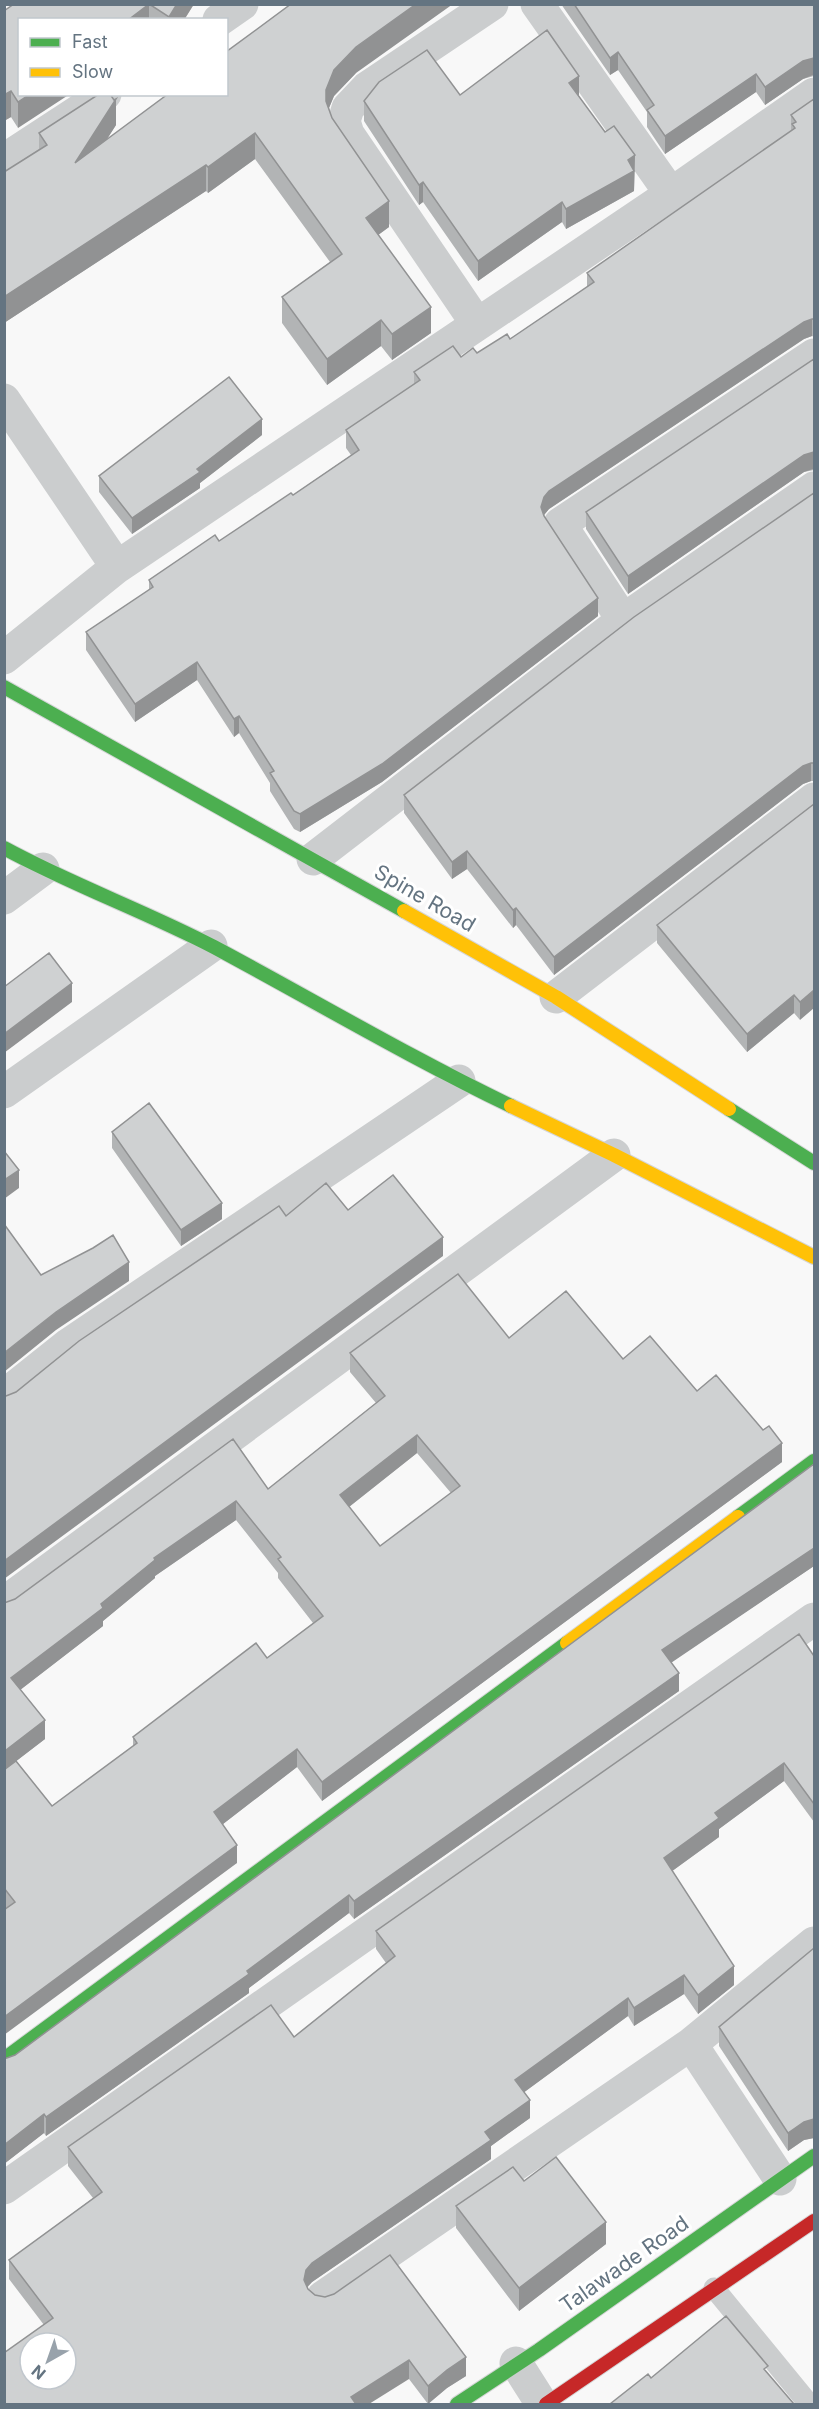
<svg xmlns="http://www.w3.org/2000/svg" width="819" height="2409" viewBox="0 0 819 2409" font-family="Inter,sans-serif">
<rect width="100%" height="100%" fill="#f8f8f8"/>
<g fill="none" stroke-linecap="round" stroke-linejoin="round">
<g stroke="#d5d6d7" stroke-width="16">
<path id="fast" d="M4,687L404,911
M4,848C72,885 145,911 214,947C313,1000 409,1057 511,1106
M729,1109L814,1163
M738,1517L814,1461
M4,2059L567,1643
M457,2404L539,2350L814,2156"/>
</g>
<g stroke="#d5d6d7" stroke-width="16">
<path id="slow" d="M404,911L556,997L729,1109
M511,1106L614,1155L814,1257
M567,1643L738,1517"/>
</g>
<g stroke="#d5d6d7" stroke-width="16">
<path id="jam" d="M546,2404L814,2221"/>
</g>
<path stroke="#cbcdce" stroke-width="21" d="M714,2288L809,2404"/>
<path stroke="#cbcdce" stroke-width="33" d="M537,4L671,194
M219,20L242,4
M4,160L105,94
M477,324L348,134L344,121L348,108L367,88L492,4
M4,400L117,567
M623,620L560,524L814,355
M4,658L117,567L671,194L814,94
M313,859L623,620L814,488
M4,898L43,869
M556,997L814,799
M4,1092L211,946
M4,1396L68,1345L459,1081
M4,1603L614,1155
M691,2044L780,2179
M4,2188L814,1619
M323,2297L691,2044L814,1943
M516,2363L542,2404"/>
<use href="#fast" stroke="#4caf50" stroke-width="14"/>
<use href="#slow" stroke="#ffc107" stroke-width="14"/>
<use href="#jam" stroke="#c62828" stroke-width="14"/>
</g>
<path fill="#b2b4b5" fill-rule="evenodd" d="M14,4H194L184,20H20L18,128L11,117L4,121V11Z
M561,4H814V76L803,79L765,105L756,92L665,154L647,127V112L618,70L610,75Z
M356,73L334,96L329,108L332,118L389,227L378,235L431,333L392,360L381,346L327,385L282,323V297L330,262L255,159L208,193L206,191L4,323V172L39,149V133L116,125L107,139Z
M460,95L579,96L605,132L635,155L634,191L566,229L562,222L478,281L423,202L419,205L364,121V101Z
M814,99V337L812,336L804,339L549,509L544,515L598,616L382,782L300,832L294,829L270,791V783L239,733L234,737L197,680L135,722L86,650V632L149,590V580L219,541L293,495L351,455L346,448V430L414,385V372L461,357L477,353L510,339L587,287V273L791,130V115Z
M814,359V470L804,472L628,594L586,529V512Z
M262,435L200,483V488L132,534L99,492V476Z
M814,493V781H811L803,784L554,975L516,925L513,928L467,869L452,879L404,813V795Z
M814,804L800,1020L794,1013L747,1052L657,943V925Z
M112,1132L222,1219L181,1246L112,1148Z
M509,1338L623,1359L697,1391L782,1462L322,1801L297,1767L223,1824L237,1863L6,1908L4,1906V1770L6,1769L4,1767V1603L15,1599L233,1439L268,1489L376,1403L350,1372V1353ZM417,1453L451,1493L380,1546L349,1507ZM236,1520L278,1573V1578L313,1623L267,1658L133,1737V1747L52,1806L16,1761L45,1739L20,1690L103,1626V1621L155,1578V1576Z
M814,1464V1566L671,1662L679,1691L354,1919L349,1913L249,1988V1993L46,2136L44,2133L4,2164V2059L15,2055Z
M814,1656V1822L784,1781L719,1829V1837L672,1871L734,1985L698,2014L684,1994L634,2026L628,2016L524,2092L530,2118L491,2146V2159L312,2282L307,2288L308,2289L315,2295L466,2376L447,2388L428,2404L409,2379L44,2325L9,2279V2260L93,2198L68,2166V2147L294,2037L386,1963L376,1949V1931Z
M814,1948V2138L804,2140L788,2151L719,2046V2027Z
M524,2181L606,2244L519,2311L456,2228V2206Z"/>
<path fill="#919293" d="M149,4V20H128Z
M177,4H194L184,20H169V17Z
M416,4H453L356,73L334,96L326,115V90L334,70L356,47Z
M618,52V70L610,75V58Z
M813,58V75L803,79L765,105V87L803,61Z
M756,74V92L665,154V136Z
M579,76V96L569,83Z
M11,91V117L4,121V95Z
M30,94H70L18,128V102Z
M116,99V125L75,189V163Z
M255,133V159L208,193V167Z
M635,155L634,191L566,229V209Z
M206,165V191L4,323V297Z
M423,182V202L419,205V185Z
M389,201V227L366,244V218Z
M562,202V222L478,281V261Z
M431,307V333L392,360V334Z
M812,319V336L804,339L549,509L544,515L541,507L544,497L549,491L804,322Z
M381,320V346L327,385V359Z
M262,419V435L200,483V488L132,534V518Z
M813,452V469L804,472L628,594V576L804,455Z
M598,598V616L382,782L300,832V814Z
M197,662V680L135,722V704Z
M239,716V733L234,737V719Z
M811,763V781L803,784L554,975V957L803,766Z
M467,851V869L452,879V862Z
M516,908V925L513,928V910Z
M72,983V1002L4,1053V1034Z
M814,990V1008L800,1020V1002Z
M794,995V1013L747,1052V1034Z
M19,1170V1188L4,1199V1180Z
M222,1203V1219L181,1246V1230Z
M443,1237V1256L4,1579V1561Z
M129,1262V1281L56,1330L4,1372V1353L56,1312Z
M417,1435V1453L340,1514V1495Z
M782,1443V1462L322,1801V1782Z
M236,1501V1520L155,1576V1578L103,1621V1626L11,1697V1678L101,1604L154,1558Z
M814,1548V1566L662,1669V1650Z
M679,1673V1691L354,1919V1901Z
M45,1720V1739L6,1769V1750Z
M297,1749V1767L214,1831V1812Z
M784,1763V1781L719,1829V1837L664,1877V1858L715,1813Z
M237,1845V1863L4,2035V2017Z
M349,1895V1913L249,1988V1993L46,2136V2117Z
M734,1966V1985L698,2014V1995Z
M684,1975V1994L634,2026V2008Z
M628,1998V2016L515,2099V2080Z
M530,2100V2118L491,2146V2159L312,2282L306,2288L304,2280L306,2270L312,2263L485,2132Z
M44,2114V2133L4,2164V2145Z
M814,2119V2138L804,2140L788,2151V2133L804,2122Z
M606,2222V2244L519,2311V2288Z
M466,2357V2376L447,2388L428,2404V2386L447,2370Z
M409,2360V2379L369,2404H351V2397Z"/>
<path fill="#cfd1d2" stroke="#919293" stroke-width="1.5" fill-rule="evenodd" d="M14,4H149L128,20H20V94H30L18,102L11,91L4,95V11Z
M149,4H177L169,17Z
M291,4H416L356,47L334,70L326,90V101L332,118L389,201L366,218L431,307L392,334L381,320L327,359L282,297L342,254L255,133L208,167L206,165L4,297V172L47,145L39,133L99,94H110L114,100L116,99L75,163L168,94H226V52Z
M574,4H814V58L803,61L765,87L756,74L665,136L647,110L654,105L618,52L610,58Z
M547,30L579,76L569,83L605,132L614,126L635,155L628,160L634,171L566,209L562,202L478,261L423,182L419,185L364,101L379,82L427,50L460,95Z
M814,99V319H812L804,322L549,491L544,497L541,507L544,516L598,598L382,764L300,814L294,811L270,773L274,771L239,716L234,719L197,662L135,704L86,632L153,587L149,580L215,535L219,541L291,493L293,495L359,450L346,430L420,380L414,372L453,346L461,357L473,348L477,353L507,334L510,339L594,282L587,273L795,128L792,124L796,122L791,115Z
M814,359V452L804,455L628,576L586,512Z
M229,377L262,419L197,469L200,472L132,518L99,476Z
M814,493V763H811L803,766L554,957L516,908L513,910L467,851L452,862L404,795L634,617Z
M814,804V990L800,1002L794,995L747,1034L657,925Z
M49,953L72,983L4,1034V987Z
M149,1103L222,1203L181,1230L112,1132Z
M4,1151L19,1170L4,1180Z
M393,1175L443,1237L4,1561V1396H6L16,1392L79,1341L279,1206L286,1216L326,1183L348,1210Z
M4,1224L41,1275L93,1248L113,1235L129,1262L56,1312L4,1353Z
M458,1274L509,1338L566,1291L623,1359L650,1336L697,1391L716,1375L763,1430L769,1426L782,1443L322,1782L297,1749L214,1812L237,1845L4,2017V1910L15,1902L4,1888V1770L16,1761L52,1806L137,1743L133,1737L256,1643L267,1658L323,1616L278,1559L281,1557L236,1501L154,1558L155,1560L101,1604L103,1608L11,1678L45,1720L6,1750L4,1748V1603L15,1599L233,1439L268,1489L385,1396L350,1353ZM417,1435L460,1486L380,1546L340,1495Z
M814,1464V1548L662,1650L679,1673L354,1901L349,1895L247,1971L249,1974L46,2117L44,2114L4,2145V2059L15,2055Z
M799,1634L814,1656V1804L784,1763L715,1813L719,1818L664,1858L734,1966L698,1995L684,1975L634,2008L628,1998L515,2080L530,2100L485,2132L491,2140L312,2263L306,2270L304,2280L308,2289L315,2295L325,2297L334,2294L390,2255L466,2357L447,2370L428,2386L409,2360L351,2397L356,2404H4V2353L53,2318L9,2260L102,2192L68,2147L271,2005L294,2037L395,1956L376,1931ZM30,2343H66V2379H30Z
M814,1948V2119L804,2122L788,2133L719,2027Z
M556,2157L606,2222L519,2288L456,2206L513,2167L524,2181Z
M726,2316L768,2366L764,2369L794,2404H610L648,2374L651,2378Z"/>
<g text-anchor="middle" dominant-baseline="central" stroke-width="6" stroke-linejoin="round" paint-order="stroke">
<g font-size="21" fill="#647481" stroke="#fff">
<text transform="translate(425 898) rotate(30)">Spine Road</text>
<text transform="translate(624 2264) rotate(-35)">Talawade Road</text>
</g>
</g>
<rect width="819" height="2409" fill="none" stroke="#647481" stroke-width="12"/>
<rect x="18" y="18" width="210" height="78" fill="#ffffff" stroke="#c1c7cd" stroke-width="1.5"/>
<rect x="30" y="38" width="30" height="9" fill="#4caf50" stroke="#c1c7cd" stroke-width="1.5"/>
<text x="72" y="48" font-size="18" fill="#647481">Fast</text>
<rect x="30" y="68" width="30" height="9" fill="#ffc107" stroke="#c1c7cd" stroke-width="1.5"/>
<text x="72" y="78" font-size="18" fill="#647481">Slow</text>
<g transform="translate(48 2361) rotate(220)"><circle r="28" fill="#ffffff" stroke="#c1c7cd" stroke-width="1.5"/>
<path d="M0-4.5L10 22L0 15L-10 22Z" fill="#98a2ab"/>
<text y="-9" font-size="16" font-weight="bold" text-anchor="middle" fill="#647481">N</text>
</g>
</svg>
